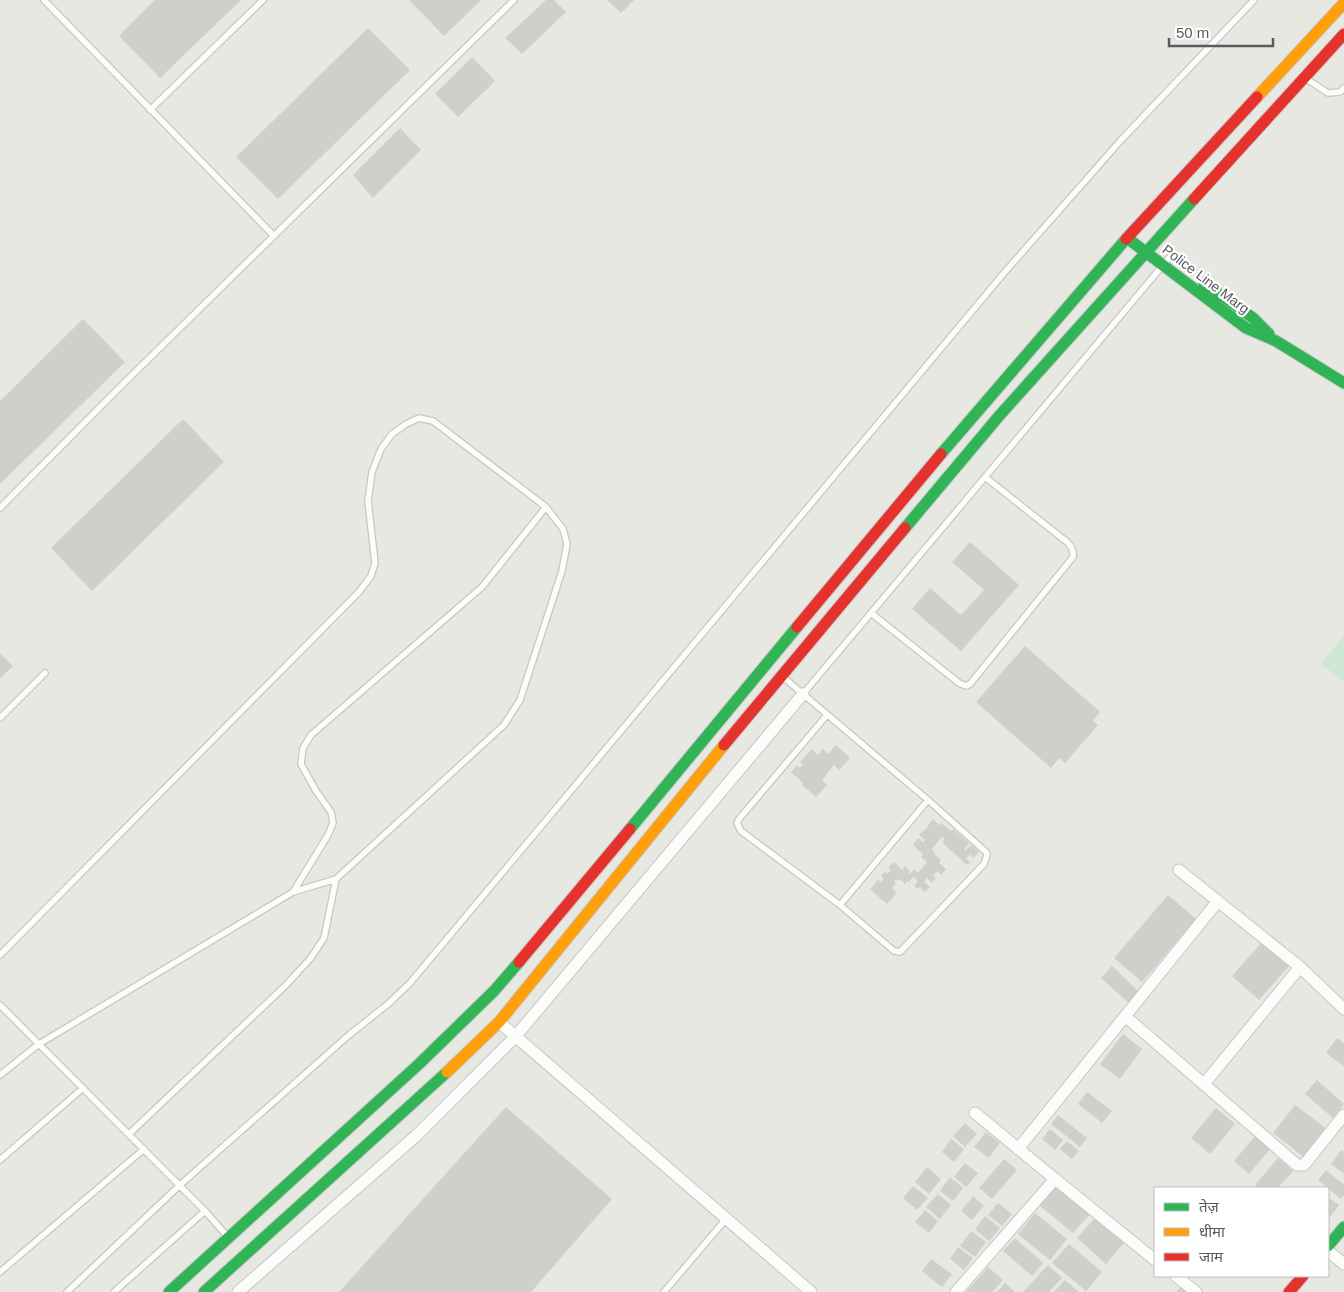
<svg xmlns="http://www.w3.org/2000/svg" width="1344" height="1292" viewBox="0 0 1344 1292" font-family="Arial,'Noto Sans Devanagari',sans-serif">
<rect width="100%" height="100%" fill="#e8e8e2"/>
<path fill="#cee7d4" d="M1344,635V682L1321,664Z"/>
<path fill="#cfcfcb" d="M155,0H241L160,78L119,36Z
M409,0H481L444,36Z
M546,0H554L566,12L522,54L505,38Z
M607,0H634L621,13Z
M368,28L410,70L278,199L236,157Z
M472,57L495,81L458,117L435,94Z
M400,128L421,150L373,198L353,175Z
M83,319L125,362L0,484V401Z
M183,419L224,462L92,591L51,548Z
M970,542L1019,585L961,651L912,609L930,588L961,615L984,590L952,562Z
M1025,646L1100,712L1093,721L1098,725L1065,763L1059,758L1051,768L976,702Z
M0,653L13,666L0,678Z
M836,745L850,758L839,770L834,765L822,780L827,785L816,797L801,784L803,783L791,772L797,765L800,768L803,764L800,762L812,749L818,755L823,749L828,754Z
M933,819L939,825L941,823L951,831L953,829L969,843L964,850L965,851L971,845L979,852L973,858L970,854L966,859L970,862L967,865L945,845L942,842L945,839L942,837L932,849L935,852L934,854L941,860L939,863L946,869L941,875L937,871L933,876L936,878L932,883L927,878L924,882L930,887L925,892L920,887L918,889L914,886L918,881L913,877L909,882L907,881L905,884L900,879L898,881L896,879L894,881L896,883L892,888L897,893L887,904L870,889L878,880L881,882L884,879L881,876L885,872L887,874L891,870L888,868L894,862L902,870L905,866L909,870L908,872L910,874L914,869L918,873L927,862L921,857L923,854L913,845L918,838L923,842L925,840L919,835L929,826L928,825Z
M1168,895L1196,919L1142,982L1114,958Z
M1263,941L1290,965L1259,1000L1232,976Z
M1112,966L1140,993L1130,1004L1101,978Z
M1123,1034L1142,1049L1120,1079L1100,1064Z
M1337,1038L1344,1043V1066L1326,1053Z
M1317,1080L1344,1104L1333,1118L1305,1094Z
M1087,1092L1112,1111L1102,1123L1078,1104Z
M1295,1105L1328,1130L1306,1159L1273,1133Z
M506,1107L612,1199L531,1292H339Z
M1216,1108L1235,1124L1210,1154L1191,1138Z
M1058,1115L1087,1138L1080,1147L1051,1124Z
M965,1123L977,1134L965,1147L953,1136Z
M1050,1129L1063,1140L1055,1150L1042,1139Z
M986,1132L1000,1143L989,1158L974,1147Z
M1255,1136L1270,1149L1249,1174L1234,1161Z
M951,1139L964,1149L954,1162L942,1152Z
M1067,1141L1079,1151L1072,1159L1060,1149Z
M1341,1150L1344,1152V1174L1331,1164Z
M1278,1158L1293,1171L1278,1188H1258L1255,1185Z
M1004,1159L1017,1170L992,1199L979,1188Z
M965,1163L978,1173L966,1187L954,1177Z
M927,1167L941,1179L929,1194L915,1182Z
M1326,1170L1344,1185V1195L1341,1199L1318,1180Z
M950,1177L963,1188L953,1201L940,1191Z
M1056,1185L1090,1214L1073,1233L1039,1205Z
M913,1186L928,1198L917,1210L903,1198Z
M938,1194L951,1205L940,1219L926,1207Z
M973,1196L984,1206L972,1220L961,1211Z
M1328,1197L1339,1205L1328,1220Z
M998,1203L1012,1214L1002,1226L988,1215Z
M925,1210L938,1221L929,1233L915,1222Z
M1035,1213L1067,1239L1050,1260L1018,1234Z
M985,1216L1000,1228L989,1241L975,1229Z
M1095,1218L1124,1243L1106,1264L1077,1238Z
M971,1231L986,1242L975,1257L960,1246Z
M1015,1238L1043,1263L1032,1276L1003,1251Z
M1069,1244L1102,1272L1086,1291L1052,1263Z
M958,1247L973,1258L964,1270L950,1259Z
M931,1259L952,1274L942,1287L922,1271Z
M1048,1265L1062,1278L1049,1292H1023Z
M988,1267L1003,1280L992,1292H966Z
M1065,1280L1079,1292H1054Z
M1005,1283L1015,1292H997Z
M1184,1284L1193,1292H1176Z"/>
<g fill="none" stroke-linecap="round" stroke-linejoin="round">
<g stroke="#c6c6c6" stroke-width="8">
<path id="lane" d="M44,0L274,236
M1305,78L1328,93L1340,92L1344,88
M150,110L263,0
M0,508L120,387L514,0
M871,613L959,683L966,686L970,684L1073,557C1074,550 1071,546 1067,542L985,477
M783,677L928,800L986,852L987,855L984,864L900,952L894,951L840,905L741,831L737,823L739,819L827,715
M803,694L1169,258
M0,718L45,673
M293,892L328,835L333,823L331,812L316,791L301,764L303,748L311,735L482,587L546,507
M840,905L928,800
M0,955L358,593L371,576L375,563L368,501L372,472L381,449L392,434L406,424L419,418L433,421L546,507L563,529L567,544L562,571L520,700L504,725L336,879L293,892L39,1044L0,1075
M0,1005L205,1211
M129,1134L285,986L310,959L324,938L336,879
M0,1160L83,1088
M0,1272L144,1149
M67,1292L180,1185L349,1035L388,1004L410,983L1004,273L1122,139L1254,0
M114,1292L205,1211L227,1236
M664,1292L726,1219"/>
</g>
<g stroke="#c6c6c6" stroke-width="13">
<path id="street" d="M1179,870L1300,967L1344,1009
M1125,1016L1297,1165H1304L1344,1115
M499,1022L811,1292
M1204,1084L1300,967
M975,1113L1055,1179L1155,1260
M1018,1149L1218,901
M1328,1251L1344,1264
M1176,1276L1196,1292
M238,1292L417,1135L515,1037L803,694
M956,1292L1055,1179"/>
</g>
<g stroke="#c7c7c8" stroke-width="13">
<path id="fast" d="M1127,238L1246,328L1276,341L1344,383
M1204,283L1253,318L1269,334
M941,454L1126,239
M905,528L999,416L1194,199
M630,829L797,627
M1328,1246L1344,1227
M169,1292L419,1064L494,991L519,962
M204,1292L447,1072"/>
</g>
<g stroke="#c7c7c8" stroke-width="13">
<path id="slow" d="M1257,97L1344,3
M447,1072L499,1022L724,745"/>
</g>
<g stroke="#c7c7c8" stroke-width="13">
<path id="jam" d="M1194,199L1344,34
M1126,239L1257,97
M797,627L941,454
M724,745L905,528
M519,962L630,829
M1289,1292L1303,1276"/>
</g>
<use href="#lane" stroke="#fcfcfb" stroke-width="5.5"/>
<use href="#street" stroke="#fcfcfb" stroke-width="11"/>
<use href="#fast" stroke="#30b455" stroke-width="11"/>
<use href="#slow" stroke="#ff9f0a" stroke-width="11"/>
<use href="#jam" stroke="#e5322d" stroke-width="11"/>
</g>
<g text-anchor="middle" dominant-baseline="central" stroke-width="4.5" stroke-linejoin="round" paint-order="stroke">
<g font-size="14" fill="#585961" stroke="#fff">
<text transform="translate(1206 279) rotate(37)">Police Line Marg</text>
</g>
</g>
<rect x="1154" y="1187" width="175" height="90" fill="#ffffff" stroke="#bcbdc0"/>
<rect x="1164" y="1203" width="25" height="8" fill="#30b455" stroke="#bcbdc0"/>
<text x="1199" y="1212" font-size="15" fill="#585961">तेज़</text>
<rect x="1164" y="1228" width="25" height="8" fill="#ff9f0a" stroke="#bcbdc0"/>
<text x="1199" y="1237" font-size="15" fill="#585961">धीमा</text>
<rect x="1164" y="1253" width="25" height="8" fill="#e5322d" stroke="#bcbdc0"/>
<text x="1199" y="1262" font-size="15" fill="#585961">जाम</text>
<path d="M1169 38v8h104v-8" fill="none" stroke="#585961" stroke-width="2.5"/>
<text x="1176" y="38" font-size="15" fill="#585961" stroke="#ffffff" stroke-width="4" paint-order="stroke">50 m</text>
</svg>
